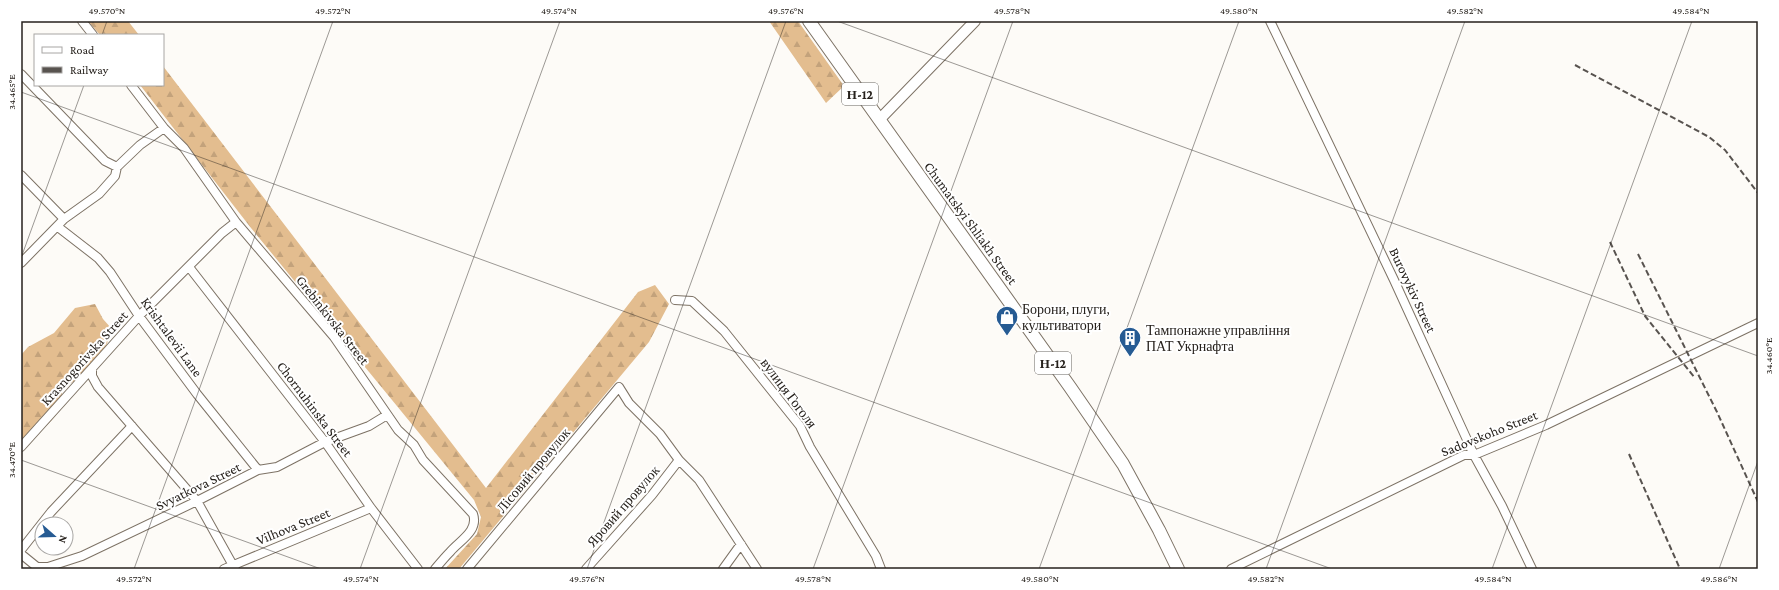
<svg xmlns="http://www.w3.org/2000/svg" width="1779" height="590" viewBox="0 0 1779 590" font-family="'Crimson Pro',serif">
<defs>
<pattern id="forest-firs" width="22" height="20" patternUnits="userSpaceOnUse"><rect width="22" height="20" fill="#e3bd8f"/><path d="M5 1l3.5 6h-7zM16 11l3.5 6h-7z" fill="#c3a27b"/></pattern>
</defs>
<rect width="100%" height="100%" fill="#fdfbf7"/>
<path fill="url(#forest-firs)" d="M88,21H128L139,35H100Z
M769,21H798L844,86L826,103Z
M163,66L486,488L638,292L655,285L669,304L649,342L459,569H445L477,534L481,517L474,500L251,228L140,85H163Z
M95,304L103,319L111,328C110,346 95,365 82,377C77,382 68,382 63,388C61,395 62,403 59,410C51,426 34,433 21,444V355L28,347L54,333L75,308Z"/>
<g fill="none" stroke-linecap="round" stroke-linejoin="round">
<g stroke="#7d7265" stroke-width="10">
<path id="minor" d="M82,21L93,35
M1270,21L1394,280L1474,455L1502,506L1532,569
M21,74L105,161L117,167
M131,85L164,128L184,148L236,222L334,337L398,430L414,445L423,460L473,514C479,531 459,541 450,552C445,557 440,563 435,569
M21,175L64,219
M58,227L98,258L110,272L139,316L197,394L258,470
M21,263L64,219L99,194L115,176L117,167L140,145L164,128
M189,267L325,442L371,508L418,569
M675,300L692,301L724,331L800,426L810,447L876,556L881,569
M92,369V376L98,387L197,501L235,569
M21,447L139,316L222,233L236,222
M21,550L51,512L132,426
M21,554L37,567H48L82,556L197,501L258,470L277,467L325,442L369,426L387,415
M224,569L371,508
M467,569L619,387L629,403L660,434L679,460L699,480L757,569
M586,569L652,495L679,460
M723,569L741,544
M1231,569L1464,455H1474L1546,425L1758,323"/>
</g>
<g stroke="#7d7265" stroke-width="12">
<path id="tertiary" d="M879,120L975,21"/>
</g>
<g stroke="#7d7265" stroke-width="14">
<path id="primary" d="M809,21L1070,387L1123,464L1159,530L1178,569"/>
</g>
<use href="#minor" stroke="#fff" stroke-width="8"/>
<use href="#tertiary" stroke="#fff" stroke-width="10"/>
<use href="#primary" stroke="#fff" stroke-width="12"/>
<path stroke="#58534f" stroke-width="2" stroke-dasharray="6 3" stroke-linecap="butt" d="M1575,65L1709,137L1725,150L1758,193
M1610,242L1645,316L1695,378
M1638,254L1717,412L1758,502
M1629,454L1680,569"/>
</g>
<path fill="none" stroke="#26211c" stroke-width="1" stroke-opacity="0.45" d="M837,21L1758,356M102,35L107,21M21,92L1332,569M21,258L84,85M21,460L321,569M134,569L333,21M360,569L560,21M587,569L786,21M813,569L1013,21M1039,569L1239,21M1266,569L1465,21M1492,569L1692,21M1719,569L1758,461"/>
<defs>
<g id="shop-pin" transform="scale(1.15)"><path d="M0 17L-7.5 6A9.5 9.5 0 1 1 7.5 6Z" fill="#265b93" stroke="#fff"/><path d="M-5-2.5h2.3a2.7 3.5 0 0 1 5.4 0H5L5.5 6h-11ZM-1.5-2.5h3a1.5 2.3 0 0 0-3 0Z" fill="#fff"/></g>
<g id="building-pin" transform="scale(1.15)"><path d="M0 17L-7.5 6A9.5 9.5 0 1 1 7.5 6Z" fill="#265b93" stroke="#fff"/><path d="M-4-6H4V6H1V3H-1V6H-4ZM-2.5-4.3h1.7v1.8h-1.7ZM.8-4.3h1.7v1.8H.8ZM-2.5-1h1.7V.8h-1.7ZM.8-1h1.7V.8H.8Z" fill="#fff"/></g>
</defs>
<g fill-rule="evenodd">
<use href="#shop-pin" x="1007" y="317"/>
<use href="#building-pin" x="1130" y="338"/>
</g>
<g text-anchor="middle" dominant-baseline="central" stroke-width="4" stroke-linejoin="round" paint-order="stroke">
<g fill="#fff" stroke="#676460" stroke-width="1">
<rect x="842" y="83" width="36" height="22" rx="3"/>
<rect x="1035" y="352" width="36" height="22" rx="3"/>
</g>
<g font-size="13" font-weight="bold" fill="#26211c">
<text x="860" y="94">Н-12</text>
<text x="1053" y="363">Н-12</text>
</g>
<g font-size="14" fill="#26211c" stroke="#fff">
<text transform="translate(971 223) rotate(54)">Chumatskyi Shliakh Street</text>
<text transform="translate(1413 290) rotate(65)">Burovykiv Street</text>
<text transform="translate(333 320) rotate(52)">Grebinkivska Street</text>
<text transform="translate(172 337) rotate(54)">Krishtalevii Lane</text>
<text transform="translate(84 358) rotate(-48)">Krasnogorivska Street</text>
<text transform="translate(789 393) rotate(53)">вулиця Гоголя</text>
<text transform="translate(315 409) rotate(53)">Chornuhinska Street</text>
<text transform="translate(1489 433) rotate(-22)">Sadovskoho Street</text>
<text transform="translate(533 470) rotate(-50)">Лісовий провулок</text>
<text transform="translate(198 486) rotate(-26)">Svyatkova Street</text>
<text transform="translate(623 506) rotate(-49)">Яровий провулок</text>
<text transform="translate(293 526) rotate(-22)">Vilhova Street</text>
</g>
<g font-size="14" fill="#26211c" stroke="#fff" text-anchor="start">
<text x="1022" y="309">Борони, плуги,<tspan x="1022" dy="16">культиватори</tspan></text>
<text x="1146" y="330">Тампонажне управління<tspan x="1146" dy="16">ПАТ Укрнафта</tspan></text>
</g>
</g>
<rect width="1779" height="590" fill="none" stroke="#ffffff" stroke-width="44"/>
<rect x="34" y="34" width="130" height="52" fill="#ffffff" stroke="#a8a6a4"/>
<rect x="42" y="47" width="20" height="6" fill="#ffffff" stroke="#a8a6a4"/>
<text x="70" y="54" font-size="12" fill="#26211c">Road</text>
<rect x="42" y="67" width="20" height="6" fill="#58534f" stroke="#a8a6a4"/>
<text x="70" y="74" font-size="12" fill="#26211c">Railway</text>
<g transform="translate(54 536) rotate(110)"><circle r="19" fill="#ffffff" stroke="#a8a6a4"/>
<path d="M0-3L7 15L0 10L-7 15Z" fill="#265b93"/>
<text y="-6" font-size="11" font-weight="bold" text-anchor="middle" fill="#26211c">N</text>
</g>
<rect x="22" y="22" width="1735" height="546" fill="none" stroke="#26211c" stroke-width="1.5"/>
<g font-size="10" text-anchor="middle" fill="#26211c">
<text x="107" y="14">49.570°N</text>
<text x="333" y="14">49.572°N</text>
<text x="559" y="14">49.574°N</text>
<text x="786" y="14">49.576°N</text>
<text x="1012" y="14">49.578°N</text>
<text x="1239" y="14">49.580°N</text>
<text x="1465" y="14">49.582°N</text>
<text x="1691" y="14">49.584°N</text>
<text transform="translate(11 92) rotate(-90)" y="4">34.465°E</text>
<text transform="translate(1768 356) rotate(-90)" y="4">34.460°E</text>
<text transform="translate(11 460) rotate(-90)" y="4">34.470°E</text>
<text x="134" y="582">49.572°N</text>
<text x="361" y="582">49.574°N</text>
<text x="587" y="582">49.576°N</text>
<text x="813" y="582">49.578°N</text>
<text x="1040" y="582">49.580°N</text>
<text x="1266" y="582">49.582°N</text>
<text x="1493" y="582">49.584°N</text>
<text x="1719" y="582">49.586°N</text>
</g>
</svg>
